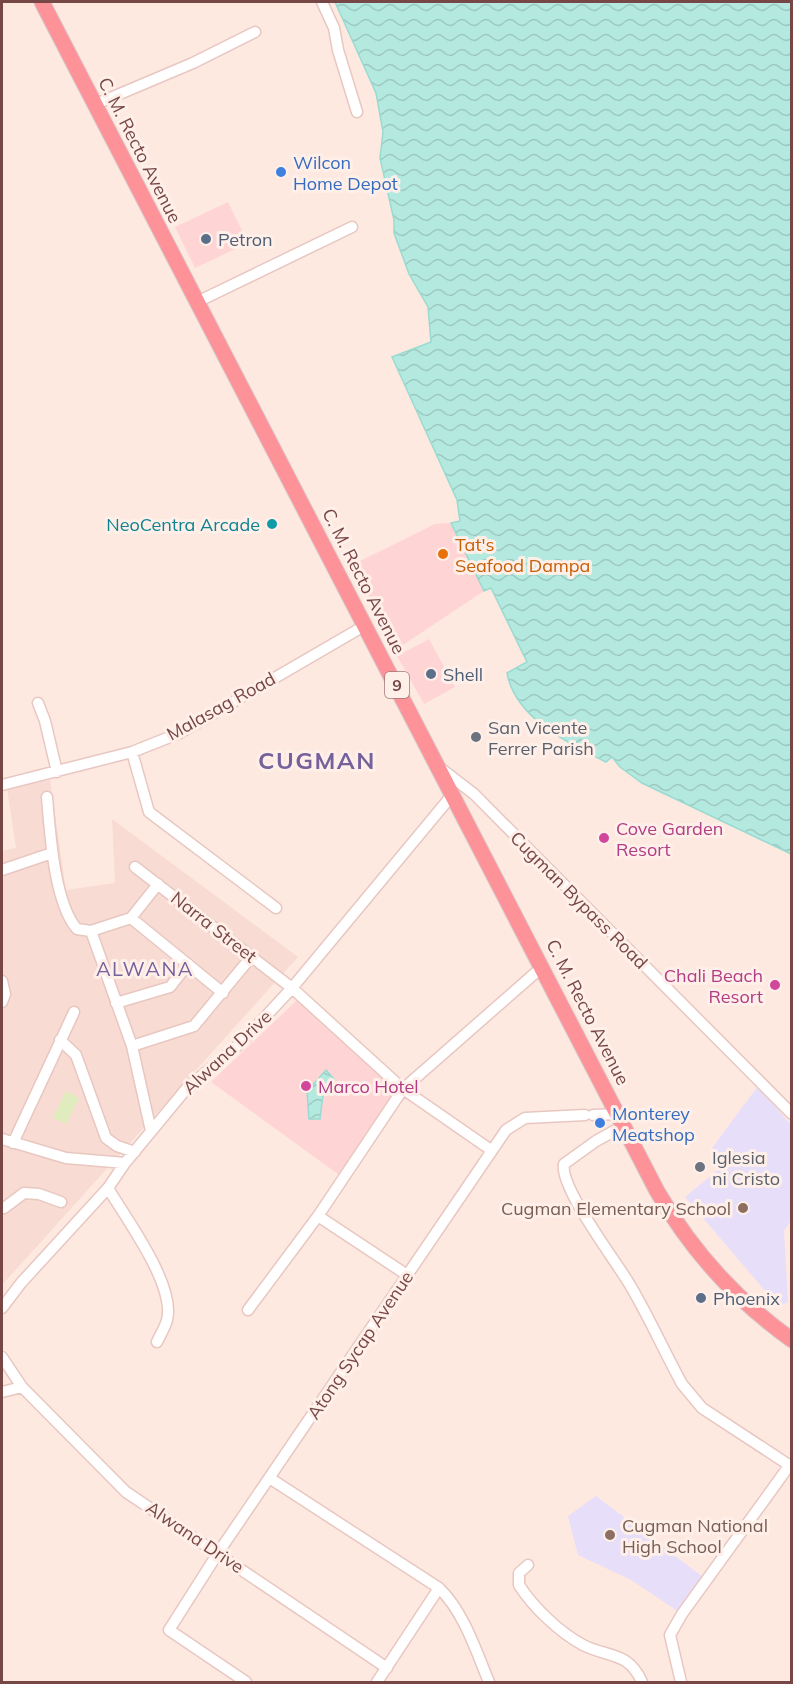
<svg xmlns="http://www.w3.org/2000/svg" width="793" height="1684" viewBox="0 0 793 1684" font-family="Mulish,sans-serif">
<defs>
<pattern id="water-waves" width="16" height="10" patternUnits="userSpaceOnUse" patternTransform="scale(1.5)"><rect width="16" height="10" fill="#b4e9df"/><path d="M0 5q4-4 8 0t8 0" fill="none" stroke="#9ec9c1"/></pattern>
</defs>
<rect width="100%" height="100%" fill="#fee9e1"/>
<path fill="#f8dbd2" d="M50,780L66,890L115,883L112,819L298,957L2,1285V851L16,848L7,789Z"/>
<path fill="#ffd4d5" d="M228,202L248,243L195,268L175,227Z
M451,523L484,591L394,651L352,565L435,524Z
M429,639L455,687L424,704L397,656Z
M297,1000L399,1090L342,1177L211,1082Z"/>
<path fill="#e7defa" d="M758,1086L791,1125V1220L784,1231L788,1302L779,1307L685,1197L729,1161L712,1148Z
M596,1496L703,1577L679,1612L631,1580L578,1555L568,1516Z"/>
<path fill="#e0ecbe" d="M66,1091L79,1098L66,1124L53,1118Z"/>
<path fill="url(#water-waves)" stroke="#99dbd0" stroke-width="1.5" d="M335,2H791V854L642,783L620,767L612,757L606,762C568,743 515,718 507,673L527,662L491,588L484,591L451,523L460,521L457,500L392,357L431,342L428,307L409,274L394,233V220L380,158L383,132L376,93Z
M326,1070L334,1079L323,1095L320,1119H309L307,1091Z"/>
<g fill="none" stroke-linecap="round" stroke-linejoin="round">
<g stroke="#e8c7c1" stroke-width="13">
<path id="minor" d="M322,2L334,28L338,50L357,112
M96,104L193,63L255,32
M197,302L352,227
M38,703L45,721L57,772
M132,752L149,812L276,908
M439,767L474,794L792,1114
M2,785L132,752L180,733L364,626
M47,797C50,832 54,903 77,929L91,931L132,1046L151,1131
M135,867L292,988L403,1089L491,1150
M2,870L52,853
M131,918L223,993
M91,931L131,918L158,884
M2,981L5,994L2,1002
M116,1003L170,987L188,964
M60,1040L76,1055L106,1138L117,1146L135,1152
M132,1046L194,1026L252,956
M593,1115L619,1114
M625,1125L596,1141L564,1164C559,1187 616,1261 630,1285C649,1317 664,1351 682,1384L702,1408L792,1467
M2,1139L66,1158L125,1163
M13,1143L74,1012
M108,1188C126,1219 176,1285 167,1320C165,1328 160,1335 157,1342
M4,1208L24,1193L39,1194L61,1202
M318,1216L407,1275
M2,1308L21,1283L108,1188L125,1163L187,1088L241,1043L292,988L453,794
M248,1310L318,1216L403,1089L542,967
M2,1357L22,1387L126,1492L387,1668
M2,1392L22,1387
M271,1479L439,1588C464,1612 476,1651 489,1682
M528,1565L519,1573V1585C533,1607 559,1632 583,1645C609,1658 628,1651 642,1682
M246,1682L169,1630L218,1553L506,1130L525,1118L585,1115
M377,1682L439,1588
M681,1682L670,1635L682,1614L789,1466"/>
</g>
<g stroke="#d9cbcb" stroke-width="17">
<path id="highway" d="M42,2L657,1191C691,1250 736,1300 792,1340"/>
</g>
<use href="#minor" stroke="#fff" stroke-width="10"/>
<use href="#highway" stroke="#fd9299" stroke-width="15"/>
</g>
<g fill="#3f7fe0" stroke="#ffefe9" stroke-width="2">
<circle cx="281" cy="172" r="6"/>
<circle cx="600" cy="1123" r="6"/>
</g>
<g fill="#5c6f8a" stroke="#ffefe9" stroke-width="2">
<circle cx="206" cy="239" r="6"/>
<circle cx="431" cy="674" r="6"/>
<circle cx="701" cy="1298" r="6"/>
</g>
<circle fill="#0f9aa8" stroke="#ffefe9" stroke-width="2" cx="272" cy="524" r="6"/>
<circle fill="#e8710a" stroke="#ffefe9" stroke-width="2" cx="443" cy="554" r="6"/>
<g fill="#6b7280" stroke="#ffefe9" stroke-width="2">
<circle cx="476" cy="737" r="6"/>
<circle cx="700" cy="1167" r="6"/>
</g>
<g fill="#d1479c" stroke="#ffefe9" stroke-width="2">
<circle cx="604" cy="838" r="6"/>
<circle cx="775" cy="985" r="6"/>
<circle cx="306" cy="1086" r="6"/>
</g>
<g fill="#8d6e63" stroke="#ffefe9" stroke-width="2">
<circle cx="743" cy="1208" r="6"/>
<circle cx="610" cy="1535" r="6"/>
</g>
<g text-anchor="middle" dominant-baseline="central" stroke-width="6" stroke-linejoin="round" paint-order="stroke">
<rect fill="#ffefe9" stroke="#a07977" stroke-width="1.5" x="385" y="672" width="24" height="26" rx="4.5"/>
<g font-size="16" font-weight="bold" fill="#774746">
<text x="397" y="685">9</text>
</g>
<g font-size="18" fill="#774746" stroke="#ffefe9">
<text transform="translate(140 150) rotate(63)">C. M. Recto Avenue</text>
<text transform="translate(364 581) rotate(63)">C. M. Recto Avenue</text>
<text transform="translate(221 706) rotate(-29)">Malasag Road</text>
<text transform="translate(579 900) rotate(45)">Cugman Bypass Road</text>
<text transform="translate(214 927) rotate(38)">Narra Street</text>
<text transform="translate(588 1012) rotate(63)">C. M. Recto Avenue</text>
<text transform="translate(227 1052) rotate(-43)">Alwana Drive</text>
<text transform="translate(360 1345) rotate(-56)">Atong Sycap Avenue</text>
<text transform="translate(195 1537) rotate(34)">Alwana Drive</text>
</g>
<g font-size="18" fill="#366cbe" stroke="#ffefe9" text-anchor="start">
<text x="293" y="162">Wilcon<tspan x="293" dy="21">Home Depot</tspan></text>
<text x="612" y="1113">Monterey<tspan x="612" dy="21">Meatshop</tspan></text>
</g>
<g font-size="18" fill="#4e5e75" stroke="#ffefe9" text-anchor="start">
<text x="218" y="239">Petron</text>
<text x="443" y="674">Shell</text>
<text x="713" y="1298">Phoenix</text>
</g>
<g font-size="18" fill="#0d838f" stroke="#ffefe9" text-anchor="end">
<text x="260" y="524">NeoCentra Arcade</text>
</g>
<g font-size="18" fill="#c56008" stroke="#ffefe9" text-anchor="start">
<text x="455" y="544">Tat's<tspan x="455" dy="21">Seafood Dampa</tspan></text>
</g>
<g font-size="18" fill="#5b616d" stroke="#ffefe9" text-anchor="start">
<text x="488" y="727">San Vicente<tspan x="488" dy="21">Ferrer Parish</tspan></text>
<text x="712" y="1157">Iglesia<tspan x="712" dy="21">ni Cristo</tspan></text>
</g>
<g font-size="18" fill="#b23c85" stroke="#ffefe9" text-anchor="start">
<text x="616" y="828">Cove Garden<tspan x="616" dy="21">Resort</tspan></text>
<text x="763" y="975" text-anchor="end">Chali Beach<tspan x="763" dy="21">Resort</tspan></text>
<text x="318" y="1086">Marco Hotel</text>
</g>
<g font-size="18" fill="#785e54" stroke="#ffefe9" text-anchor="end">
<text x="731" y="1208">Cugman Elementary School</text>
<text x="622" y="1525" text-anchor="start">Cugman National<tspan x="622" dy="21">High School</tspan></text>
</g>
<g font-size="20" letter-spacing="1.5" fill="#75619b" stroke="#ffefe9">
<text x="145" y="968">ALWANA</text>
</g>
<g font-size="24" font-weight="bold" letter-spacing="1.5" fill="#75619b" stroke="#ffefe9">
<text x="317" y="760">CUGMAN</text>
</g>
</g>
<rect width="793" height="1684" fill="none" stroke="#774746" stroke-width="6"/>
</svg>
